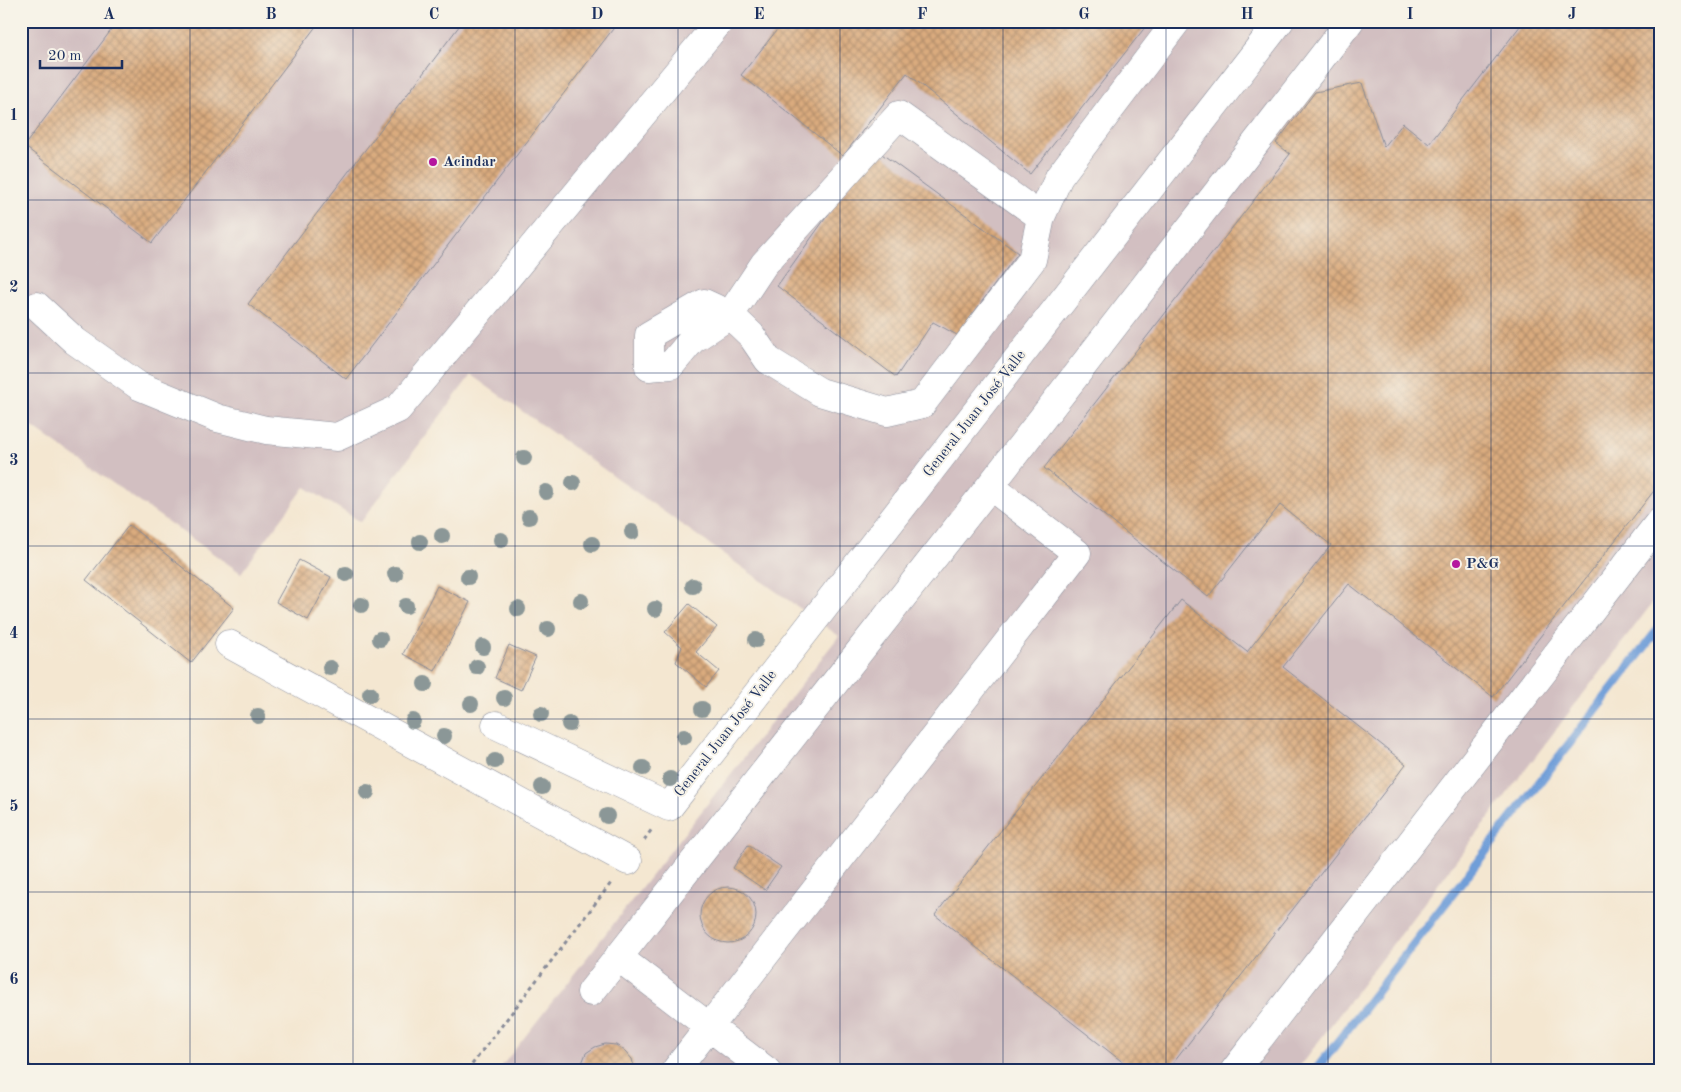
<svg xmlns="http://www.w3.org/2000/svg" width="1681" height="1092" viewBox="0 0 1681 1092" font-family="'Old Standard TT',serif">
<defs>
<pattern id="building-cross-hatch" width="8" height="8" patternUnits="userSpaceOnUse" patternTransform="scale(1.25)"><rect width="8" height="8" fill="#daab7e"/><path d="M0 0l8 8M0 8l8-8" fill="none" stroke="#b08c6a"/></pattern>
</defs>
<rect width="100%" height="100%" fill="#f7f3e8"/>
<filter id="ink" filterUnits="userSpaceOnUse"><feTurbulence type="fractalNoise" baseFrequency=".02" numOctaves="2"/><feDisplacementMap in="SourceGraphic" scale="10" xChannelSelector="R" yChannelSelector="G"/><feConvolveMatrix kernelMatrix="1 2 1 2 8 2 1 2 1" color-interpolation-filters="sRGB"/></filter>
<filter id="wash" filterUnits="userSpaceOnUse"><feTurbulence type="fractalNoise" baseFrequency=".0096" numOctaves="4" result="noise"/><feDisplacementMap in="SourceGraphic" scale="20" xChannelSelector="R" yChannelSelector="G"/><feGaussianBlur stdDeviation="1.12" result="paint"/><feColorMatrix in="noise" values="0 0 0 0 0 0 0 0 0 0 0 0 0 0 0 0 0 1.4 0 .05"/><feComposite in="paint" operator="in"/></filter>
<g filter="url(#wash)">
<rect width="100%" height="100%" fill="#f4e7d1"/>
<path fill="#d2bfc1" d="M27,21H1660V593L1296,1071H498L839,636L471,375L361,522L305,487L241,573L21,419V28Z"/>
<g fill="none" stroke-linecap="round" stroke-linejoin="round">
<path stroke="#6f9ed8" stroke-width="9" d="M1315,1071L1660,627"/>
</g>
<g id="blocks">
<path fill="url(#building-cross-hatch)" d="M118,21H320L152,243L24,146Z
M463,21H619L346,379L248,304Z
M784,21H1150L1030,174L907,73L843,156L741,75Z
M1524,21H1660V483L1493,697L1349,584L1283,667L1406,764L1167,1071H1134L935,915L1181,600L1247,652L1331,545L1280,505L1208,597L1044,468L1290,154L1276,143L1315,92L1362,83L1384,147L1403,123L1429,144Z
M875,149L1018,253L957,335L933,322L896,377L777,286Z
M129,525L234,608L191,663L86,580Z
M299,560L331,577L308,620L276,602Z
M437,586L470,602L435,671L403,654Z
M689,604L717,627L696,652L719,671L706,687L676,662L682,647L665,632Z
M509,645L536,657L521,690L495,678Z
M748,845L781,867L765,890L733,868Z
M700 915a28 28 0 1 1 56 0a28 28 0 1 1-56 0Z
M605,1044L616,1045L625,1051L632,1059L635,1071H579L586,1053L595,1047Z"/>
</g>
</g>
<g filter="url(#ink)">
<use href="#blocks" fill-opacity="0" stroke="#888b98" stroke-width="1"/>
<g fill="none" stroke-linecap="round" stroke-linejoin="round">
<g stroke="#888b98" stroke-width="29">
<path id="minor" d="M1041,217L899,115L764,264L730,315L692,340L671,365L649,367V335L704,303L730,315L751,335L768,360L820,392L887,412L922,404L1032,260L1041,217L1059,177L1177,21
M37,306L75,341L139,386L217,418L266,430L337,437L398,409L720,21
M229,644L628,861
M496,725L669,807L1280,21
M618,957L767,1071
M591,992L990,486L1350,21
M675,1071L1077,553L990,486
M1234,1071L1660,521"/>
</g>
<path stroke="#888b98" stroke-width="3" stroke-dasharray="4 4" stroke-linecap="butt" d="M644,840L652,829
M21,1059L36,1071
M467,1071L611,883"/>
<use href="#minor" stroke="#fff" stroke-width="28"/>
</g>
<g fill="#8b9797">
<circle cx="524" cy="458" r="8"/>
<circle cx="573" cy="483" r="8"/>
<circle cx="546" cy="492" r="8"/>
<circle cx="529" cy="517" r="8"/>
<circle cx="632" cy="532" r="8"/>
<circle cx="442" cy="536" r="8"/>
<circle cx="501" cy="540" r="8"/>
<circle cx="420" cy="542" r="8"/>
<circle cx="592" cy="544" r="8"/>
<circle cx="346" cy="574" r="8"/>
<circle cx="395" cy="574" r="8"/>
<circle cx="468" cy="577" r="8"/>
<circle cx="693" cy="586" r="8"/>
<circle cx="581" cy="601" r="8"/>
<circle cx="361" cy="605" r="8"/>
<circle cx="406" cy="606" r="8"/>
<circle cx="518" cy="609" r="8"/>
<circle cx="655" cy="609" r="8"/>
<circle cx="548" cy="629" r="8"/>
<circle cx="380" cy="639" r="8"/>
<circle cx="756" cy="640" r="8"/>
<circle cx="483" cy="647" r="8"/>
<circle cx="477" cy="667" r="8"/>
<circle cx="330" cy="668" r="8"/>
<circle cx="425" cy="684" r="8"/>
<circle cx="370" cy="694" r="8"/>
<circle cx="504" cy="698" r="8"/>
<circle cx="471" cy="704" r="8"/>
<circle cx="702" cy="709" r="8"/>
<circle cx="541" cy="714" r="8"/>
<circle cx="258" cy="716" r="8"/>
<circle cx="413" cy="721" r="8"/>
<circle cx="569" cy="724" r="8"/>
<circle cx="444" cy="736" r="8"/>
<circle cx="684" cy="737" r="8"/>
<circle cx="495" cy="761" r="8"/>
<circle cx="643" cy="768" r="8"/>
<circle cx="670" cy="779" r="8"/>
<circle cx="542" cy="787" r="8"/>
<circle cx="367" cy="792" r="8"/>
<circle cx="607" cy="816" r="8"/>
</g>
</g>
<path fill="none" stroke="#1b2f5e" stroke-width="1" stroke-opacity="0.55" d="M190,21V1071M353,21V1071M515,21V1071M678,21V1071M840,21V1071M1003,21V1071M1166,21V1071M1328,21V1071M1491,21V1071M21,200H1660M21,373H1660M21,546H1660M21,719H1660M21,892H1660"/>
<g fill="#b5179e" stroke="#f7f3e8" stroke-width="2">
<circle cx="433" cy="162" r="5"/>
<circle cx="1456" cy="564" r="5"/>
</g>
<g text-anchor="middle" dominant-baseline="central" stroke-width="4" stroke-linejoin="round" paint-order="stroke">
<g font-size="15" font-weight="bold" fill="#1b2f5e" stroke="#f7f3e8" text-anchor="start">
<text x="443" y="162">Acindar</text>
<text x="1466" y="564">P&amp;G</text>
</g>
<g font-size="15" fill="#1b2f5e" stroke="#f7f3e8">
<text transform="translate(975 414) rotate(-52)">General Juan José Valle</text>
<text transform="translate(726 734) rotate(-52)">General Juan José Valle</text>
</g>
</g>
<rect width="1681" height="1092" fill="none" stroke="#f7f3e8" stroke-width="55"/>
<path d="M40 60v8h82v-8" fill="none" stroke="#1b2f5e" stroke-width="2.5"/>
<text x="48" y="60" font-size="15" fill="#1b2f5e" stroke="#f7f3e8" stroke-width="4" paint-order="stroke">20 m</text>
<rect x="28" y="28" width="1626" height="1036" fill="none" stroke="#1b2f5e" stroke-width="2"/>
<g font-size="16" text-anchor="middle" font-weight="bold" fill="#1b2f5e">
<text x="109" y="19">A</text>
<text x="271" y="19">B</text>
<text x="434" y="19">C</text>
<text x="597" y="19">D</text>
<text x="759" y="19">E</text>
<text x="922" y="19">F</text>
<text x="1084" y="19">G</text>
<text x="1247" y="19">H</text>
<text x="1410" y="19">I</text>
<text x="1572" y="19">J</text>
<text x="14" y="120">1</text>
<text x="14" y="292">2</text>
<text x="14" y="465">3</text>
<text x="14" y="638">4</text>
<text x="14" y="811">5</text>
<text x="14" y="984">6</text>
</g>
</svg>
